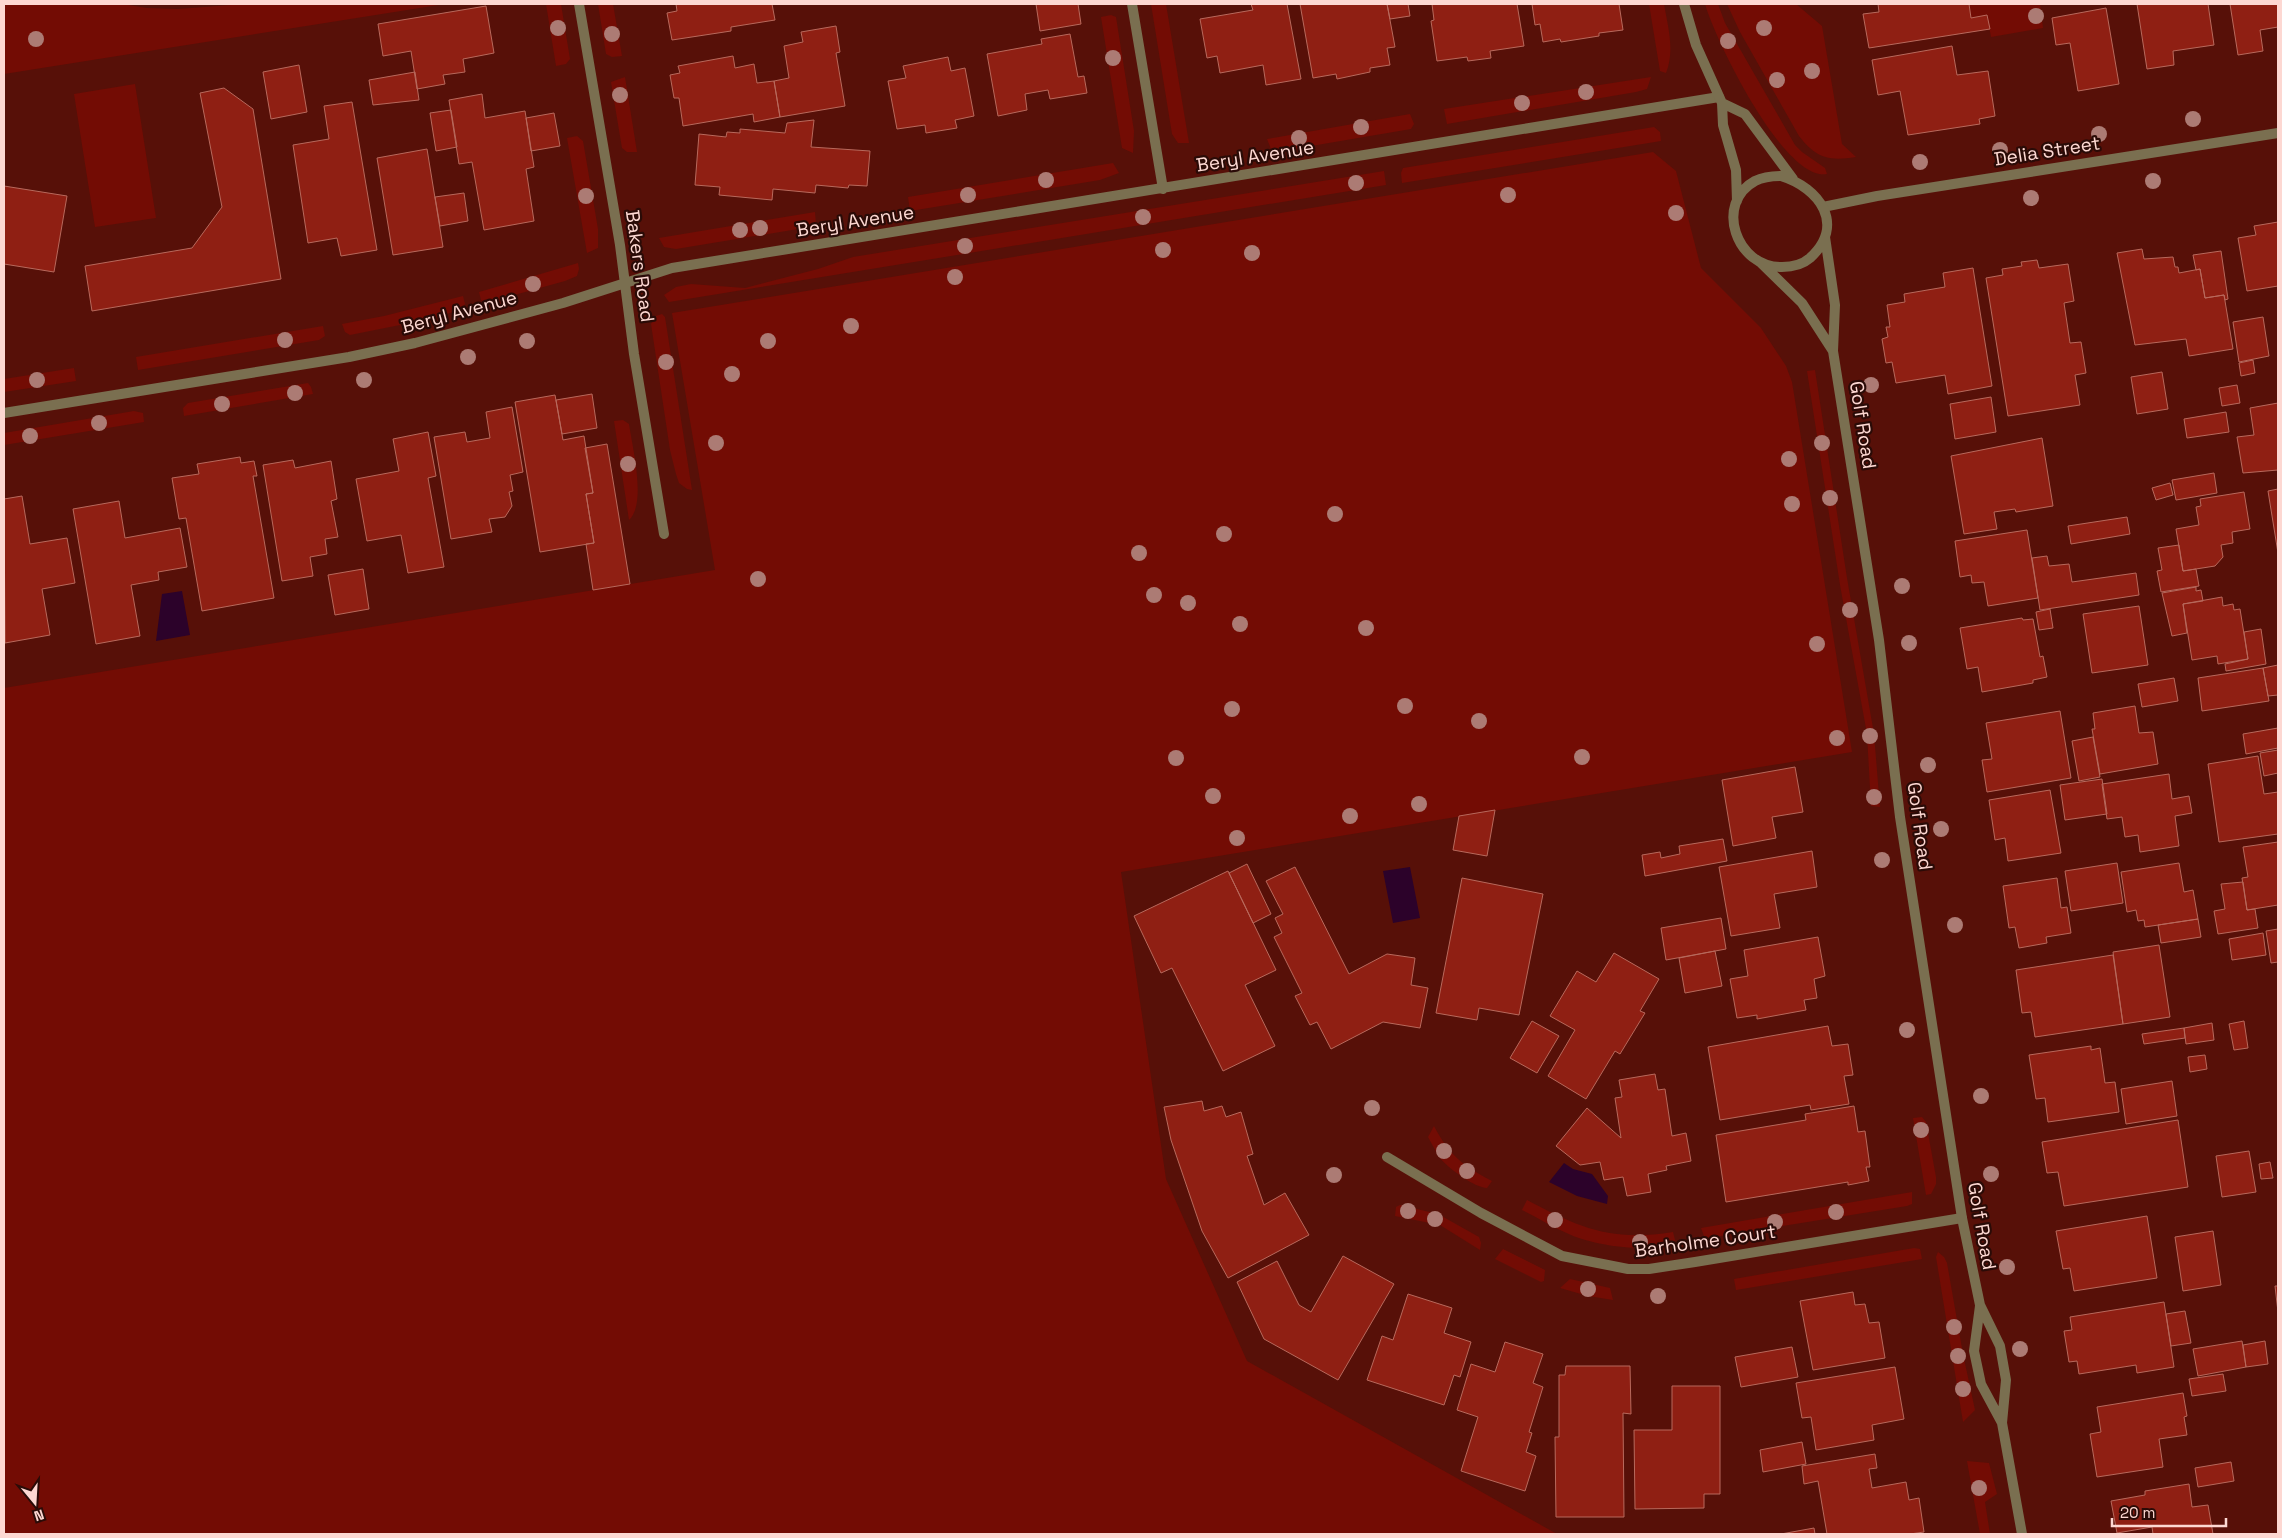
<svg xmlns="http://www.w3.org/2000/svg" width="2282" height="1538" viewBox="0 0 2282 1538" font-family="'Space Grotesk',sans-serif">
<rect width="100%" height="100%" fill="#571008"/>
<path fill="#730c04" d="M4,4H122L147,8L178,9L244,4H445L4,74Z
M546,4H561L570,59L566,64L556,66Z
M598,4H613L622,56L612,57L606,54Z
M1151,4H1166L1189,143H1178L1172,134Z
M1649,4H1664C1668,27 1675,50 1666,73L1660,71Z
M1705,4H1718L1725,23L1795,145L1802,152L1825,168L1827,174C1784,182 1715,39 1705,4Z
M1727,4H1796L1822,26L1842,144L1856,157C1829,161 1817,159 1799,136L1740,32Z
M1969,4H2040L2043,28L1991,37L1987,15L1971,18Z
M1111,15L1116,17L1134,131L1133,153L1122,148L1101,17Z
M625,77L637,152H627L622,148L611,82Z
M1651,77L1647,89L1636,92L1447,124L1444,109Z
M135,84L156,218L95,227L74,94Z
M1410,114L1414,124L1411,129L1276,152L1271,149L1267,139Z
M1654,127L1660,132L1661,141L1402,183L1401,173L1403,168Z
M577,136L583,141L598,229V248L587,253L567,138Z
M1653,152L1676,171L1701,268L1761,328L1786,366L1792,382L1852,752L1121,872L1166,1179L1247,1361L1557,1534H4V688L715,570L672,313Z
M1113,163L1119,173L1100,180L910,211L908,197Z
M1384,171L1386,185L669,302L664,295L676,287L691,284L745,288L818,269L853,257Z
M815,212L816,224L810,227L676,249L664,247L659,238Z
M578,263L579,269L577,276L565,281L486,303L481,300L479,292Z
M463,296L465,304L461,310L425,320L350,335L345,332L342,324L384,316Z
M662,314L665,317L692,490L687,489L679,483L676,474L670,450L651,324L656,316Z
M323,326L325,336L319,340L138,370L136,357Z
M74,368L76,381L4,392V379Z
M1815,370L1847,578L1874,734L1880,807L1871,806L1867,734L1840,585L1807,371Z
M308,383L311,387L313,394L184,416L183,408L188,403Z
M134,411L143,413L144,422L4,445V433Z
M623,420L629,424C632,445 647,504 629,520L614,421Z
M1922,1117L1926,1122L1936,1177V1184L1931,1194L1926,1195L1913,1118Z
M1434,1126C1449,1155 1463,1166 1492,1181L1487,1188C1475,1188 1448,1168 1440,1158C1436,1152 1432,1144 1428,1137Z
M1912,1192V1204L1907,1206L1708,1238L1704,1236L1701,1228Z
M1527,1200C1580,1228 1611,1242 1673,1232L1675,1240L1674,1244C1647,1253 1597,1246 1571,1235C1554,1228 1538,1218 1522,1210Z
M1400,1205L1438,1214L1479,1237L1481,1243L1480,1250L1440,1225L1395,1216L1396,1207Z
M1914,1248L1920,1249L1922,1259L1736,1290L1734,1279Z
M1503,1249L1545,1270L1544,1281L1541,1282L1495,1259Z
M1938,1252L1944,1257L1947,1263L1963,1354L1975,1410L1963,1422L1936,1257Z
M1570,1279L1610,1288L1613,1300L1588,1296L1560,1288Z
M1967,1461L1989,1463L1997,1494L1985,1502L1990,1534H1980Z"/>
<path fill="#2c022a" d="M182,591L190,635L156,641L162,594Z
M1410,867L1420,918L1393,923L1383,871Z
M1564,1163L1573,1169L1592,1174L1608,1196L1607,1204L1577,1196L1549,1182Z"/>
<path fill="#8f1f13" stroke="#b8695c" d="M676,4H772L775,20L731,27V31L672,40L667,13L677,11Z
M1036,4H1078L1081,24L1040,31Z
M1251,4H1287L1301,79L1266,85L1263,65L1220,73L1217,56L1207,58L1200,19L1253,10Z
M1300,4H1387L1395,47L1387,48L1390,65L1370,68V72L1337,79L1336,74L1313,78Z
M1387,4H1408L1410,16L1390,19Z
M1432,4H1517L1524,46L1490,51L1491,58L1468,61L1467,57L1437,61L1431,21L1434,20Z
M1532,4H1619L1623,30L1599,33V36L1561,42L1560,39L1543,42L1540,24L1535,25Z
M1878,4H1969L1971,18L1987,15L1990,29L1869,48L1863,14L1879,12Z
M2137,4H2208L2214,45L2173,51L2174,65L2147,69Z
M2230,4H2278V27L2260,30L2263,51L2238,55Z
M486,6L494,53L463,59L465,72L443,75L445,84L417,89L411,51L383,56L378,24Z
M2106,8L2119,84L2078,91L2070,43L2056,45L2052,18Z
M836,26L840,52L836,53L845,106L780,117L774,81L789,78L784,46L803,42L801,32Z
M1070,34L1078,77L1084,76L1087,93L1050,99L1048,90L1025,94L1027,110L998,116L987,54L1042,44L1041,39Z
M1952,46L1957,75L1988,71L1995,116L1979,119L1980,124L1908,135L1900,91L1878,95L1872,60Z
M733,56L735,68L754,64L757,83L774,81L780,117L754,122L753,114L683,126L679,98H674L670,75L680,73L678,66Z
M948,57L951,71L965,68L974,116L955,120L957,128L926,133L925,125L897,129L888,81L906,78L903,66Z
M299,65L307,112L271,119L263,72Z
M415,72L419,100L373,105L369,80Z
M224,88L253,109L281,279L92,311L85,266L192,248L222,207L200,93Z
M482,94L485,118L525,111L534,167L526,169L534,221L484,230L472,162L459,164L449,100Z
M352,102L377,250L341,256L337,238L308,243L293,145L329,139L324,106Z
M451,110L457,147L436,151L430,113Z
M554,113L560,146L531,151L526,118Z
M814,120L811,147L870,151L867,186L849,185L848,188L816,185L815,193L773,189L772,200L719,195L720,187L695,185L699,134L726,137L727,132L740,133V129L785,133L787,123Z
M427,149L443,247L393,255L377,158Z
M4,186L67,196L54,272L4,264Z
M464,193L468,221L440,226L435,197Z
M2278,222V286L2247,291L2238,238L2256,235L2254,226Z
M2142,249L2144,259L2173,257L2175,267H2178L2179,273L2200,269L2205,298L2224,295L2233,349L2189,356L2186,339L2135,345L2117,253Z
M2221,251L2228,299L2225,300L2224,295L2205,298L2200,269L2196,270L2193,255Z
M2037,260L2039,268L2068,264L2074,301L2064,303L2070,343L2081,342L2086,373L2075,375L2080,405L2008,416L1986,278L2003,275L2002,269L2022,266L2021,262Z
M1973,268L1992,386L1948,394L1945,375L1896,383L1892,362L1886,363L1882,339L1888,337L1886,327H1890L1887,305L1905,302L1904,294L1945,287L1943,273Z
M2263,317L2269,356L2239,362L2233,322Z
M2253,360L2255,373L2241,376L2239,363Z
M2162,372L2168,409L2137,414L2131,377Z
M2237,385L2240,403L2222,406L2219,388Z
M592,394L597,428L562,434L556,400Z
M555,395L563,440L584,436L593,493L586,494L594,543L540,552L515,402Z
M1991,397L1996,432L1955,439L1950,404Z
M2278,403V470L2243,473L2237,437L2254,435L2250,408Z
M512,407L523,472L510,475L513,491L509,492L512,506L505,517L489,519L492,532L451,539L434,437L465,432L467,442L490,438L486,412Z
M2226,412L2229,432L2187,438L2184,419Z
M428,432L436,476L428,478L444,567L408,573L401,535L367,541L356,479L399,471L393,439Z
M2042,438L2053,506L2016,512L2015,509L1994,512L1997,529L1964,534L1951,456Z
M607,444L630,584L593,590L586,544L594,543L586,494L593,493L585,448Z
M240,457L241,463L254,461L257,476H253L274,598L202,611L186,518L179,519L172,478L199,474L197,464Z
M293,460L295,468L331,461L337,499L331,501L338,537L325,539L327,554L310,557L313,576L282,581L263,465Z
M2214,473L2217,493L2176,500L2172,480Z
M2170,483L2173,495L2156,500L2152,488Z
M2278,489V553L2268,491Z
M2244,492L2250,529L2232,532L2233,543L2221,545L2223,557L2215,566L2183,571L2176,529L2199,525L2196,507L2201,506L2200,499Z
M22,496L30,544L67,538L75,583L42,589L50,635L5,643L4,499Z
M119,501L125,538L180,528L187,567L158,572L159,580L131,585L140,636L96,644L73,509Z
M2127,517L2130,534L2071,544L2068,526Z
M2027,530L2038,598L1988,606L1984,582L1972,583L1971,575L1960,577L1955,541Z
M2179,545L2183,571L2196,569L2199,586L2161,592L2157,571L2162,570L2158,548Z
M2047,556L2049,566L2069,564L2072,582L2136,573L2139,595L2040,610L2032,558Z
M363,569L369,609L335,615L328,575Z
M2196,587V591L2201,590L2203,601L2183,604L2187,633L2172,636L2162,593Z
M2222,597L2223,606L2233,604L2234,610L2240,609L2248,659L2218,664L2217,656L2192,660L2183,604Z
M2139,606L2148,665L2092,673L2083,614Z
M2050,609L2053,628L2039,630L2036,612Z
M2022,618L2023,620L2033,619L2040,657L2043,656L2047,677L2033,680V683L1982,692L1978,667L1967,669L1960,628Z
M2261,629L2266,664L2226,671L2225,664L2248,659L2244,632Z
M2278,665V695L2268,696L2263,668Z
M2263,668L2269,701L2202,711L2198,678Z
M2174,678L2178,701L2142,707L2138,684Z
M2135,706L2139,733L2153,732L2158,764L2100,774L2092,729H2095L2093,713Z
M2060,711L2071,778L1987,792L1982,760L1992,759L1986,723Z
M2278,728V748L2246,754L2243,734Z
M2093,737L2100,777L2079,781L2072,741Z
M2278,750V773L2264,776L2260,753Z
M2258,756L2264,794L2278,792V834L2219,842L2208,764Z
M1795,767L1803,812L1772,817L1776,838L1733,846L1722,780Z
M2169,774L2172,799L2189,796L2192,813L2175,816L2179,846L2140,852L2138,835L2125,837L2122,817L2107,819L2102,784Z
M2102,779L2107,814L2065,820L2060,785Z
M2050,790L2061,853L2008,861L2005,838L1995,840L1989,800Z
M1495,810L1487,856L1453,850L1459,816Z
M1723,839L1727,861L1645,876L1642,855L1660,852L1661,858L1680,854L1679,846Z
M2278,842V905L2247,910L2242,878L2248,877L2243,847Z
M1812,851L1817,887L1774,894L1780,928L1731,936L1719,867Z
M2117,863L2123,903L2071,911L2065,871Z
M2179,863L2184,892L2193,890L2198,919L2145,927L2144,920L2138,921L2136,910L2127,912L2121,872Z
M1247,864L1271,914L1253,923L1229,873Z
M1295,867L1349,974L1387,954L1415,958L1411,985L1428,988L1420,1028L1383,1022L1331,1049L1317,1022L1310,1025L1295,996L1302,993L1274,937L1282,933L1275,918L1283,914L1266,881Z
M1228,871L1276,970L1245,985L1275,1046L1223,1071L1172,968L1161,973L1134,916Z
M1462,878L1543,894L1519,1015L1479,1008L1477,1020L1436,1013Z
M2057,878L2061,908L2067,907L2071,933L2046,937L2047,943L2019,948L2015,927L2009,928L2003,886Z
M2243,882L2247,910L2255,909L2258,928L2218,934L2214,911L2225,909L2221,884Z
M1721,918L1726,949L1666,960L1661,928Z
M2198,919L2201,937L2161,943L2158,925Z
M2278,929V962L2271,963L2266,931Z
M2263,933L2266,955L2232,960L2229,939Z
M1818,937L1825,976L1814,979L1817,998L1804,1000L1806,1010L1757,1019V1015L1737,1018L1730,979L1748,976L1744,950Z
M2159,945L2170,1017L2123,1024L2113,952Z
M1715,951L1722,986L1685,993L1679,958Z
M1614,953L1659,979L1640,1011L1645,1013L1620,1054L1615,1051L1586,1099L1548,1076L1575,1030L1550,1016L1577,971L1596,982Z
M2113,955L2123,1024L2035,1037L2031,1012L2022,1013L2016,970Z
M1532,1021L1559,1036L1537,1073L1510,1058Z
M2244,1021L2248,1048L2234,1050L2229,1024Z
M2212,1023L2214,1040L2186,1044L2184,1028Z
M1828,1026L1832,1046L1848,1044L1853,1075L1844,1076L1849,1104L1811,1110L1810,1105L1720,1120L1708,1047Z
M2184,1028L2185,1038L2144,1044L2142,1034Z
M2091,1046V1050L2100,1048L2105,1083L2115,1082L2119,1112L2048,1122L2045,1098L2036,1099L2029,1055Z
M2205,1055L2207,1069L2190,1072L2188,1057Z
M1655,1074L1658,1090L1665,1089L1672,1136L1686,1133L1691,1161L1666,1166L1667,1170L1648,1174L1651,1192L1627,1196L1623,1177L1604,1180L1600,1162L1580,1165L1556,1146L1587,1108L1621,1138L1615,1098L1622,1097L1619,1080Z
M2172,1081L2177,1116L2126,1124L2121,1089Z
M1202,1101L1204,1111L1222,1106L1226,1117L1241,1112L1253,1154L1247,1156L1264,1205L1285,1193L1309,1235L1228,1278L1202,1231L1171,1140L1164,1107Z
M1854,1106L1858,1132L1865,1131L1870,1167H1866L1869,1181L1848,1185V1182L1726,1202L1716,1135L1806,1120L1805,1114Z
M2178,1120L2188,1187L2064,1206L2058,1172L2047,1173L2042,1142Z
M2249,1151L2256,1192L2222,1197L2216,1156Z
M2270,1162L2273,1178L2261,1179L2259,1164Z
M2147,1216L2157,1278L2074,1291L2070,1268L2063,1269L2056,1231Z
M2213,1231L2221,1285L2183,1291L2175,1237Z
M1343,1256L1394,1284L1338,1380L1264,1339L1237,1282L1277,1261L1299,1305L1311,1312Z
M2275,1286H2278V1312Z
M1853,1292L1855,1305L1865,1304L1869,1323L1879,1322L1885,1358L1813,1370L1800,1301Z
M1408,1294L1452,1308L1444,1333L1471,1342L1460,1377L1454,1375L1444,1405L1367,1380L1382,1336L1393,1340Z
M2164,1302L2174,1367L2137,1373L2136,1365L2079,1374L2077,1361L2069,1362L2064,1331L2072,1330L2070,1317Z
M2185,1311L2191,1343L2171,1346L2166,1314Z
M2242,1341L2246,1367L2198,1376L2193,1349Z
M2265,1341L2268,1364L2246,1367L2243,1345Z
M1505,1342L1543,1354L1533,1383L1543,1387L1529,1432L1532,1433L1526,1452L1536,1456L1525,1491L1461,1471L1478,1417L1457,1410L1471,1364L1495,1372Z
M1792,1347L1798,1377L1741,1387L1735,1357Z
M1566,1366H1630L1631,1414L1623,1413L1624,1517H1556L1555,1437H1559V1375H1565Z
M1895,1367L1904,1419L1872,1425L1874,1440L1816,1450L1811,1417L1802,1418L1796,1383Z
M2223,1374L2226,1391L2192,1396L2189,1379Z
M1672,1386H1720V1494H1704V1508L1635,1509L1634,1430H1672Z
M2183,1393L2187,1416L2184,1417L2187,1435L2159,1439L2163,1467L2097,1477L2090,1434L2101,1432L2097,1407Z
M1802,1442L1806,1464L1763,1472L1760,1450Z
M1875,1454L1877,1468L1869,1469L1872,1488L1906,1482L1909,1500L1919,1498L1924,1532L1910,1534H1827L1818,1481L1804,1484L1802,1466Z
M2231,1462L2234,1481L2198,1487L2195,1468Z
M2189,1484L2192,1507L2208,1505L2213,1534H2153L2152,1527L2117,1533L2111,1501L2145,1495V1491Z
M1814,1528L1815,1534H1781Z"/>
<g fill="none" stroke-linecap="round" stroke-linejoin="round">
<path stroke="#7a6f50" stroke-width="10" d="M579,4L620,245L634,354L664,534
M1132,4L1163,189
M1823,207L1877,196L2278,133
M4,413L349,357L415,343L563,303L672,268L1719,97
M1387,1157L1481,1213L1562,1256L1628,1269H1649L1695,1262L1962,1218"/>
<path stroke="#7a6f50" stroke-width="10" d="M1684,4L1696,45L1722,103L1723,125L1736,170L1737,201
M1722,103L1745,114L1793,179
M1781,176C1820,188 1846,225 1810,258C1802,265 1792,267 1782,267C1736,268 1714,203 1755,181C1763,177 1773,176 1781,176Z
M1825,237L1835,305L1833,351L1879,640L1900,817L1962,1218L1980,1305L2000,1346L2006,1380L2002,1423
M1761,263L1802,303L1833,351
M1980,1306L1974,1351L1981,1384L2002,1423L2022,1534"/>
</g>
<g fill="#ac7b74">
<circle cx="2036" cy="16" r="8"/>
<circle cx="558" cy="28" r="8"/>
<circle cx="1764" cy="28" r="8"/>
<circle cx="612" cy="34" r="8"/>
<circle cx="36" cy="39" r="8"/>
<circle cx="1728" cy="41" r="8"/>
<circle cx="1113" cy="58" r="8"/>
<circle cx="1812" cy="71" r="8"/>
<circle cx="1777" cy="80" r="8"/>
<circle cx="1586" cy="92" r="8"/>
<circle cx="620" cy="95" r="8"/>
<circle cx="1522" cy="103" r="8"/>
<circle cx="2193" cy="119" r="8"/>
<circle cx="1361" cy="127" r="8"/>
<circle cx="2099" cy="134" r="8"/>
<circle cx="1299" cy="138" r="8"/>
<circle cx="2000" cy="150" r="8"/>
<circle cx="1920" cy="162" r="8"/>
<circle cx="1046" cy="180" r="8"/>
<circle cx="2153" cy="181" r="8"/>
<circle cx="1356" cy="183" r="8"/>
<circle cx="968" cy="195" r="8"/>
<circle cx="1508" cy="195" r="8"/>
<circle cx="586" cy="196" r="8"/>
<circle cx="2031" cy="198" r="8"/>
<circle cx="1676" cy="213" r="8"/>
<circle cx="1143" cy="217" r="8"/>
<circle cx="760" cy="228" r="8"/>
<circle cx="740" cy="230" r="8"/>
<circle cx="965" cy="246" r="8"/>
<circle cx="1163" cy="250" r="8"/>
<circle cx="1252" cy="253" r="8"/>
<circle cx="955" cy="277" r="8"/>
<circle cx="533" cy="284" r="8"/>
<circle cx="851" cy="326" r="8"/>
<circle cx="285" cy="340" r="8"/>
<circle cx="527" cy="341" r="8"/>
<circle cx="768" cy="341" r="8"/>
<circle cx="468" cy="357" r="8"/>
<circle cx="666" cy="362" r="8"/>
<circle cx="732" cy="374" r="8"/>
<circle cx="37" cy="380" r="8"/>
<circle cx="364" cy="380" r="8"/>
<circle cx="1871" cy="385" r="8"/>
<circle cx="295" cy="393" r="8"/>
<circle cx="222" cy="404" r="8"/>
<circle cx="99" cy="423" r="8"/>
<circle cx="30" cy="436" r="8"/>
<circle cx="716" cy="443" r="8"/>
<circle cx="1822" cy="443" r="8"/>
<circle cx="1789" cy="459" r="8"/>
<circle cx="628" cy="464" r="8"/>
<circle cx="1830" cy="498" r="8"/>
<circle cx="1792" cy="504" r="8"/>
<circle cx="1335" cy="514" r="8"/>
<circle cx="1224" cy="534" r="8"/>
<circle cx="1139" cy="553" r="8"/>
<circle cx="758" cy="579" r="8"/>
<circle cx="1902" cy="586" r="8"/>
<circle cx="1154" cy="595" r="8"/>
<circle cx="1188" cy="603" r="8"/>
<circle cx="1850" cy="610" r="8"/>
<circle cx="1240" cy="624" r="8"/>
<circle cx="1366" cy="628" r="8"/>
<circle cx="1909" cy="643" r="8"/>
<circle cx="1817" cy="644" r="8"/>
<circle cx="1405" cy="706" r="8"/>
<circle cx="1232" cy="709" r="8"/>
<circle cx="1479" cy="721" r="8"/>
<circle cx="1870" cy="736" r="8"/>
<circle cx="1837" cy="738" r="8"/>
<circle cx="1582" cy="757" r="8"/>
<circle cx="1176" cy="758" r="8"/>
<circle cx="1928" cy="765" r="8"/>
<circle cx="1213" cy="796" r="8"/>
<circle cx="1874" cy="797" r="8"/>
<circle cx="1419" cy="804" r="8"/>
<circle cx="1350" cy="816" r="8"/>
<circle cx="1941" cy="829" r="8"/>
<circle cx="1237" cy="838" r="8"/>
<circle cx="1882" cy="860" r="8"/>
<circle cx="1955" cy="925" r="8"/>
<circle cx="1907" cy="1030" r="8"/>
<circle cx="1981" cy="1096" r="8"/>
<circle cx="1372" cy="1108" r="8"/>
<circle cx="1921" cy="1130" r="8"/>
<circle cx="1444" cy="1151" r="8"/>
<circle cx="1467" cy="1171" r="8"/>
<circle cx="1991" cy="1174" r="8"/>
<circle cx="1334" cy="1175" r="8"/>
<circle cx="1408" cy="1211" r="8"/>
<circle cx="1836" cy="1212" r="8"/>
<circle cx="1435" cy="1219" r="8"/>
<circle cx="1555" cy="1220" r="8"/>
<circle cx="1775" cy="1222" r="8"/>
<circle cx="1640" cy="1242" r="8"/>
<circle cx="2007" cy="1267" r="8"/>
<circle cx="1588" cy="1289" r="8"/>
<circle cx="1658" cy="1296" r="8"/>
<circle cx="1954" cy="1327" r="8"/>
<circle cx="2020" cy="1349" r="8"/>
<circle cx="1958" cy="1356" r="8"/>
<circle cx="1963" cy="1389" r="8"/>
<circle cx="1979" cy="1488" r="8"/>
</g>
<g text-anchor="middle" dominant-baseline="central" stroke-width="4.5" stroke-linejoin="round" paint-order="stroke">
<g font-size="19" fill="#fdd8d2" stroke="#2a0b07">
<text transform="translate(2047 151) rotate(-9)">Delia Street</text>
<text transform="translate(1255 156) rotate(-9)">Beryl Avenue</text>
<text transform="translate(855 221) rotate(-9)">Beryl Avenue</text>
<text transform="translate(640 266) rotate(82)">Bakers Road</text>
<text transform="translate(459 312) rotate(-15)">Beryl Avenue</text>
<text transform="translate(1863 425) rotate(81)">Golf Road</text>
<text transform="translate(1920 826) rotate(82)">Golf Road</text>
<text transform="translate(1982 1226) rotate(80)">Golf Road</text>
<text transform="translate(1705 1241) rotate(-8)">Barholme Court</text>
</g>
</g>
<rect width="2282" height="1538" fill="none" stroke="#fdd8d2" stroke-width="10"/>
<g transform="translate(35 1503) rotate(162)" stroke="#2a0b07" stroke-width="4" paint-order="stroke">
<path d="M0-4L9 19L0 12L-9 19Z" fill="#fdd8d2"/>
<text y="-8" font-size="14" font-weight="bold" text-anchor="middle" fill="#fdd8d2">N</text>
</g>
<path d="M2112 1518v8h114v-8" fill="none" stroke="#fdd8d2" stroke-width="2.5"/>
<text x="2120" y="1518" font-size="15" fill="#fdd8d2" stroke="#2a0b07" stroke-width="4" paint-order="stroke">20 m</text>
</svg>
